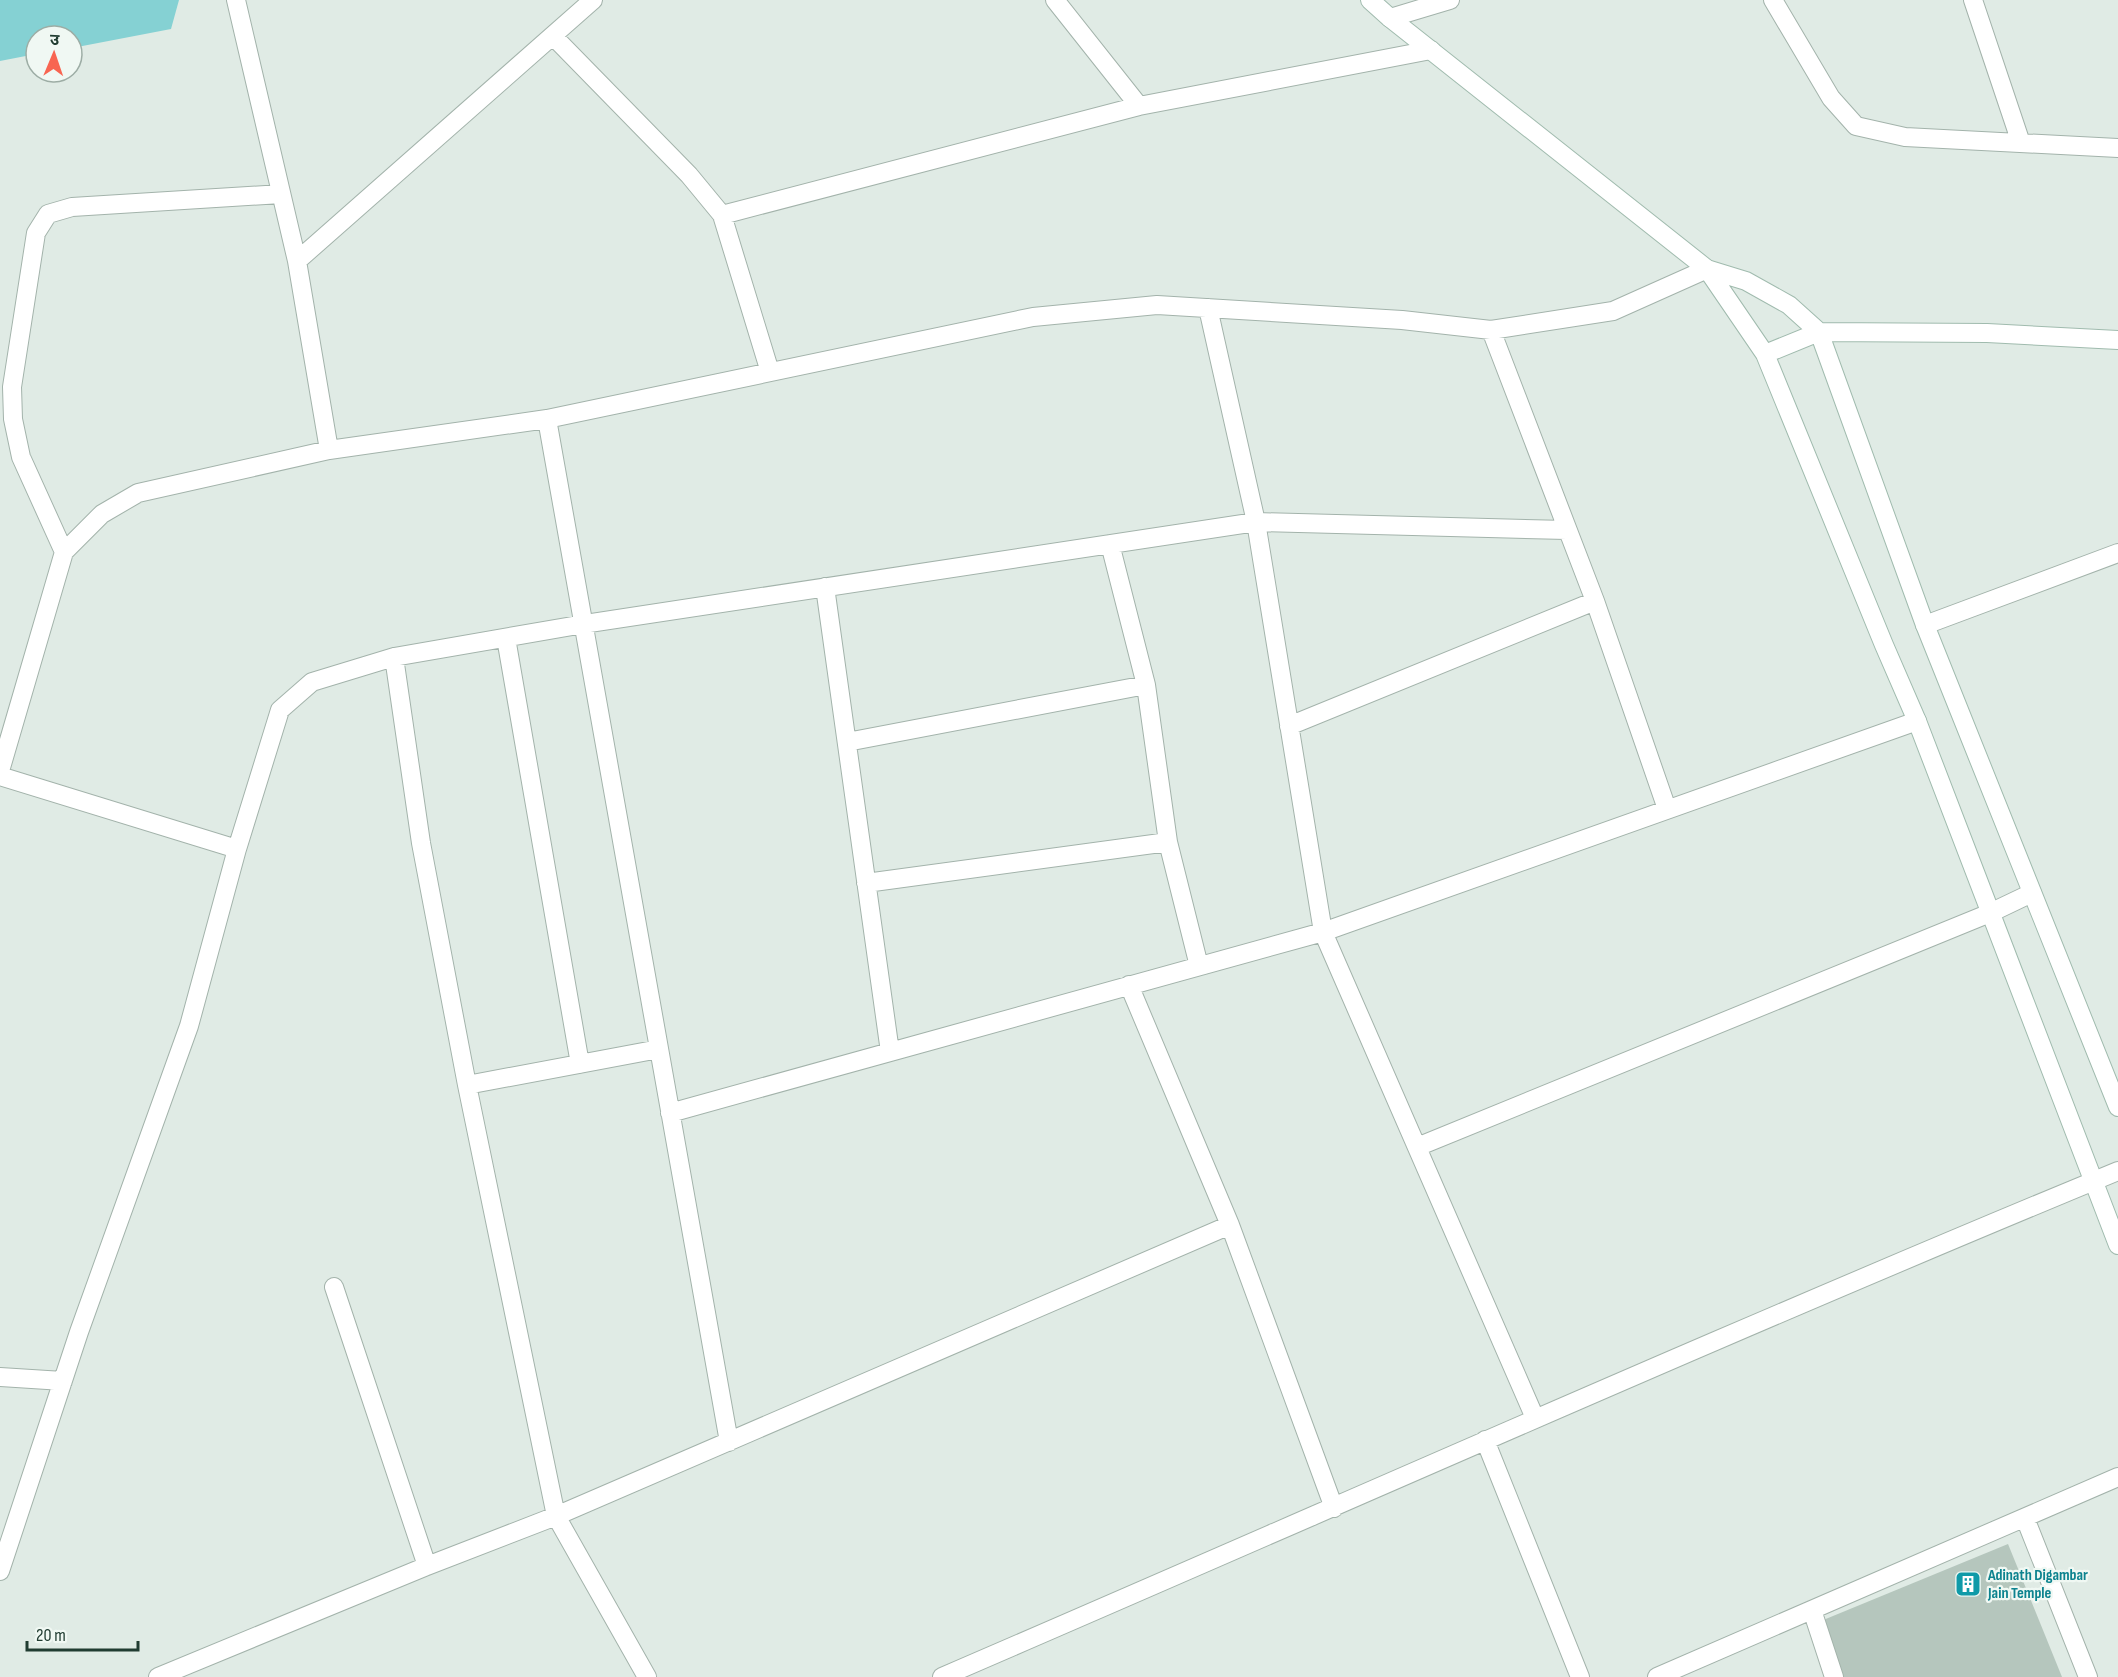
<svg xmlns="http://www.w3.org/2000/svg" width="2118" height="1677" viewBox="0 0 2118 1677" font-family="'Sofia Sans Condensed','Noto Sans Devanagari',sans-serif">
<rect width="100%" height="100%" fill="#e0ebe5"/>
<path fill="#85d1d3" d="M0,0H179L171,29L72,48V36H36V54L0,61Z"/>
<path fill="#b5c6bd" d="M2008,1544L2062,1677H1839L1816,1623Z"/>
<g fill="none" stroke-linecap="round" stroke-linejoin="round">
<g stroke="#a3b3ab" stroke-width="20">
<path id="street" d="M236,0L297,261L329,450L547,419L1033,317L1157,305L1402,320L1491,330L1613,311L1707,269
M1055,0L1139,106
M1773,0L1831,98L1856,126L1905,137L2118,148
M1973,0L2021,143
M1390,18L1450,0
M553,36L689,175L722,215L770,372
M722,215L1139,106L1431,50
M297,261L593,0
M1208,308L1256,522L1323,932L1535,1418
M1491,330L1595,601L1667,809
M547,419L729,1442
M1110,544L1146,685L1168,842L1199,966
M64,552L21,457L13,419L12,387L36,233L48,214L72,207L281,194
M825,587L890,1052
M1925,625L2118,553
M506,638L580,1064
M394,657L421,843L467,1085L556,1516L647,1677
M1289,726L1595,601
M847,742L1146,685
M0,771L64,552L102,514L138,493L329,450
M0,776L237,849L189,1026L79,1332L0,1571
M237,849L280,710L312,682L394,657L584,624L1256,522L1567,530
M866,883L1168,842
M1129,985L1230,1225L1334,1508
M467,1085L659,1049
M670,1113L1323,932L1917,721
M1417,1147L1990,913L2032,893
M334,1287L427,1566
M0,1377L63,1381
M1485,1440L1580,1677
M2025,1518L2088,1677
M1812,1610L1834,1677
M158,1677L427,1566L556,1516L1230,1225
M942,1677C1334,1508 1723,1334 2118,1171
M1657,1677L2118,1477"/>
</g>
<g stroke="#a0bbae" stroke-width="20">
<path id="secondary" d="M1370,0L1390,18L1707,269L1765,354L1884,645L1917,721L2118,1245
M1707,269L1746,281L1789,305L1819,332L1925,625L2118,1107
M1765,354L1819,332L1987,333L2118,340"/>
</g>
<use href="#street" stroke="#fff" stroke-width="18"/>
<use href="#secondary" stroke="#fff" stroke-width="18"/>
</g>
<defs>
<g id="building-square" transform="scale(1.35)"><rect x="-9" y="-9" width="18" height="18" rx="4" fill="#0f9aa8" stroke="#f0f8f3"/><path d="M-4-6H4V6H1V3H-1V6H-4ZM-2.5-4.3h1.7v1.8h-1.7ZM.8-4.3h1.7v1.8H.8ZM-2.5-1h1.7V.8h-1.7ZM.8-1h1.7V.8H.8Z" fill="#fff"/></g>
</defs>
<g fill-rule="evenodd">
<use href="#building-square" x="1968" y="1584"/>
</g>
<g text-anchor="middle" dominant-baseline="central" stroke-width="4.5" stroke-linejoin="round" paint-order="stroke">
<g font-size="16" font-weight="bold" fill="#0d838f" stroke="#f0f8f3" text-anchor="start">
<text x="1988" y="1575">Adinath Digambar<tspan x="1988" dy="18">Jain Temple</tspan></text>
</g>
</g>
<g transform="translate(54 54) rotate(2)"><circle r="28" fill="#f0f8f3" stroke="#9dada5" stroke-width="1.5"/>
<path d="M0-4.5L10 22L0 15L-10 22Z" fill="#f86551"/>
<text y="-9" font-size="16" font-weight="bold" text-anchor="middle" fill="#203c31">उ</text>
</g>
<path d="M27 1641v9h111v-9" fill="none" stroke="#203c31" stroke-width="3"/>
<text x="36" y="1641" font-size="18" fill="#203c31" stroke="#f0f8f3" stroke-width="4.5" paint-order="stroke">20 m</text>
</svg>
